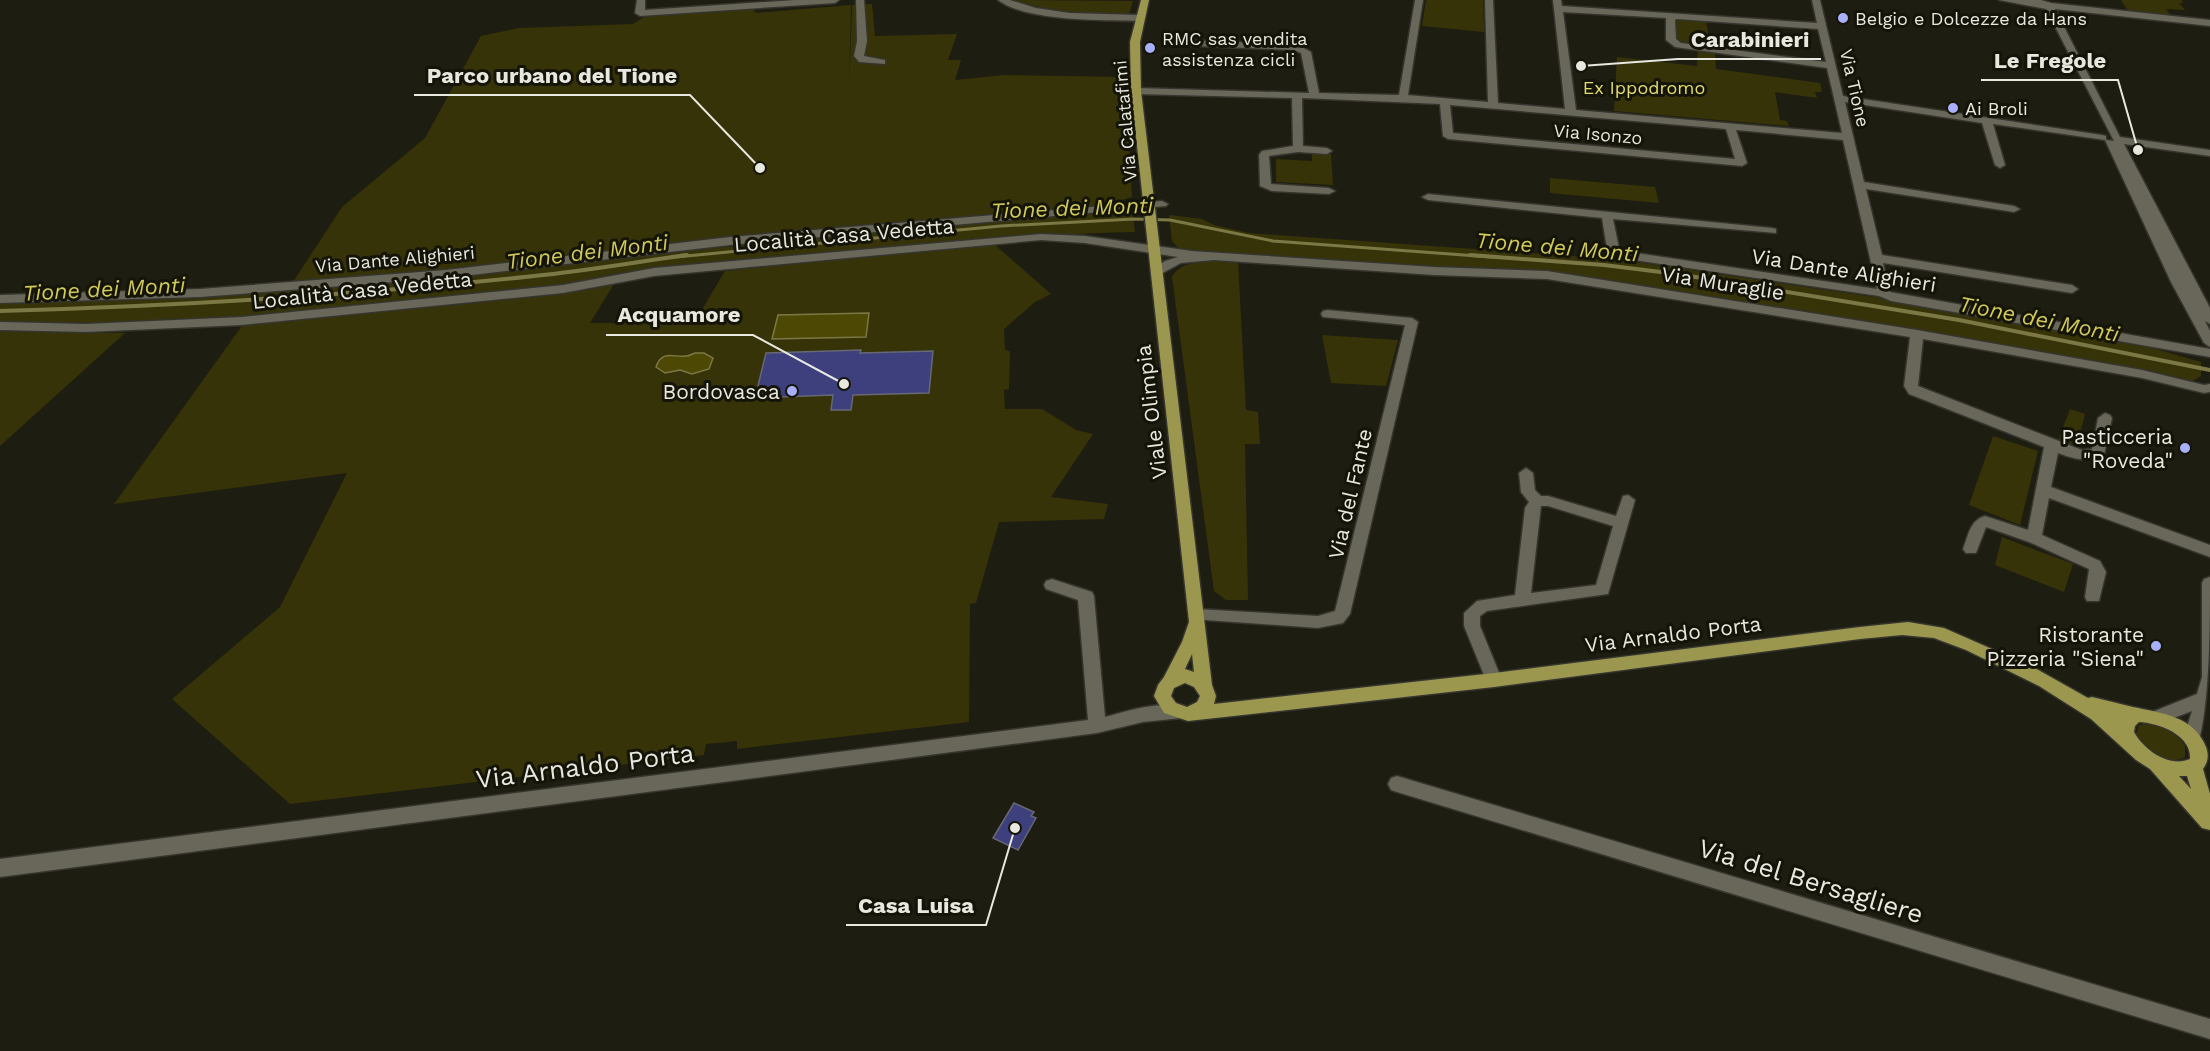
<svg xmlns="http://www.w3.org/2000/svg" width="2210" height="1051" viewBox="0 0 2210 1051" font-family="'Work Sans',sans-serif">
<rect width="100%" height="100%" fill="#1e1d11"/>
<path fill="#363308" d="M1013,0L1133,1L1129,14L1061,13Z
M1426,0H1483L1484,32L1422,26Z
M2121,0H2182L2183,3H2179L2185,10L2166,9L2171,16L2128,11Z
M872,4L875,36L957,34L948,60H961L955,80L1004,75L1125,77L1132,197L1102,206L670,246L433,272L293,282L342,207L425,138L481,36L519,28L633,24L646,16L752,9L756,13L851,5L849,88L852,5Z
M1680,19L1706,20L1710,44H1693L1677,40L1676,21Z
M1698,51L1715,53L1716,69L1820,83L1822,92H1815L1817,98L1775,92L1780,120L1787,121L1789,126L1614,111L1617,57L1697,66Z
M1312,153L1331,154L1333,185L1276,182V159L1312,161Z
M1550,178L1655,187L1659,203L1550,193Z
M1106,212L1133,215L1135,232C755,240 380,333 0,322V303L165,298L433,280L681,251Z
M1169,215L1202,219L1214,225L1249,233L1615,259L1888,299L2142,345L2201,362V376L2190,383L1930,333L1572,275L1181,251L1172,241Z
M994,244L1051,294L1035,302L1004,329L1005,350L1010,351L1009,389L1004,390L1005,409H1042L1076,430L1093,434L1051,497L1108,504L1104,519L999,522L976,603L970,604L969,722L737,749V741L706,744L704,755L290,804L172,699L280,607L347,473L114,504L244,323L463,304L614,284L590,323H694L725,271Z
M1209,261H1238L1246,410L1258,412L1260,444H1245L1248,600H1226L1214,591L1172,277C1180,263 1195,262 1209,261Z
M0,331L125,333L0,446Z
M1322,335L1398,340L1386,386L1331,383Z
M2070,409L2085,414L2078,442L2070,444L2058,441Z
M1993,436L2038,451L2020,525L1969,505Z
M2002,537L2073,564L2064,592L1995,565Z
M2145,724C2162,724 2176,732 2185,746V757C2168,767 2142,751 2136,734L2139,725Z"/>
<path fill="#4d4804" stroke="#7c7846" stroke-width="1.5" d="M869,313L866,337L772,339L778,315Z
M695,353H704L713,358L709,369L692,374L680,370L665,373L656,367C662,349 674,358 686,356C689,356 692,354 695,353Z"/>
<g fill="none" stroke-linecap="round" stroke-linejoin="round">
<path stroke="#7c7846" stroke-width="3" d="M676,257L1001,226L1134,219L1170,220L1273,241L1491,257"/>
<path stroke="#7c7846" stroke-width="4" d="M1470,255L1604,265L1677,274L1959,320L2210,370
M0,311C178,306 357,295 534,276C585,271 636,262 687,255"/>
</g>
<path fill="#3d407d" stroke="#666876" stroke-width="1.5" d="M861,350L860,353L933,351L929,393L853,395L851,410H831L833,395L755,398L766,353Z
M1014,803L1034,812L1031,816L1036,818L1018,850L993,838Z"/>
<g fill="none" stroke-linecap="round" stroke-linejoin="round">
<g stroke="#35352e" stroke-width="3">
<path id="minor" d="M637,0H645V10L795,0H839L835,3L640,16L635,13Z
M856,0H864L867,41L864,56L885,60V64L859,62L854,56L857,41Z
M998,0H1010L1036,8L1070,13L1140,15L1145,18L1140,21C1104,20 1027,22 998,0Z
M1415,0H1423L1408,95L1488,102L1485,0H1493L1498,103L1565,109L1553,0H1561L1562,6L1817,23L1812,0H1820L1843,96L2102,135L2106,136V140L2114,141L2046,9L1999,0H2041L2051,3L2210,20V26L2055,9L2120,137L2210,150V156L2124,144L2210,308V324L2205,321L2210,331V347L2204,343L2171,282L2105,140L1993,124L2005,165L2000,168L1995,165L1982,123L1845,102L1864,182L2014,206L2020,209L2014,212L1866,189L1882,255L2072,285L2078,289L2072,293L1883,263L1890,292L2210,349V357L1891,301L1879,296L1620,258L1607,249L1602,218L1428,200L1422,197L1428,194L1772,228L1776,229V233L1613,219L1619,248L1623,251L1877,289L1843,140L1736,130L1747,163L1742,166L1448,139L1443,136L1440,104L1302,98L1303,146L1327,148L1332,151L1327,154L1298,152L1269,156L1271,184L1329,188L1335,191L1329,194L1272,191L1260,186L1259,155L1262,151L1293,146L1292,98L1136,94L1131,91L1136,88L1309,93L1301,53L1294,50L1173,45L1171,43L1176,40L1296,44L1311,52L1319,93L1399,95ZM1563,12L1666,18V40L1675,47L1827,68L1842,133L1576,110ZM1677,19L1818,29L1826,62L1681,43L1676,39L1675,20ZM1450,105L1726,129L1735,159L1453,133Z
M1162,201L1168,204L1166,206L730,245L446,278L200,297L0,303V295L200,289L446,270L730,237Z
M1041,234L1085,236L1192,251L1434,267L1547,271L1917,330L2142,370L2204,385L2210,384V392L2204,393L2142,378L1923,339L1918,386L2082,450L2092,449L2098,418L2105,413L2110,415L2112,418L2104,455C2088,463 2074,459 2058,453L2051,487L2210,545V557L2049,498L2042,535L2100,561L2106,572L2099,601H2087L2085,597L2089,569L2029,542L1986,527L1976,553H1966L1963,549C1968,536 1970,520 1985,516L2028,530L2044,447L1909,394L1904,386L1910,337L1547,279L1434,275L1214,260L1181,263L1157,276L1153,275V269L1165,261L1178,257L1085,243L1041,240L654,276L563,293L242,325L86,332L0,330V322L86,324L242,317L563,285L654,268Z
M1327,310L1412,318L1418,322L1350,614L1343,623L1318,628L1191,619L1189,615L1191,611L1197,609L1318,616L1335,611L1405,325L1323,317L1321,314L1323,311Z
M1526,468L1533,473L1535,490L1541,496H1548L1616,516L1623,496L1628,495L1635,500L1608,594L1487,611L1480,616V626L1502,680L1500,685L1494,687L1488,685L1486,680L1464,626V613L1477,601L1515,595L1525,508L1529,502L1521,492L1519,473ZM1541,506H1548L1613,526L1596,585L1531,593Z
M2210,577C2210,624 2210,703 2198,744L2192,746L2186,744L2183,739L2192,711L2158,724L2152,722L2149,717L2152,712L2197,694L2202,677V583L2204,579Z
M1052,579L1092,592L1094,596L1105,717C1128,711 1159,700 1182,708L1185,713L1182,718L1143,722L1097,733L0,877V859L1088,720L1078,600L1046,589L1044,585L1046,581Z
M1397,776L2210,1019V1039L1397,792L1391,790L1388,784L1391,778Z"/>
</g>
<g stroke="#35352e" stroke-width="3">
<path id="major" d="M1141,0H1149L1140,42L1141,91L1212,685L1216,696L1214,704L1494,673L1860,627L1908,622L1944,628L2033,667L2088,698L2092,697C2106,700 2119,704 2133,707C2161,713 2194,716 2206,747C2209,755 2208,762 2203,769L2210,794V830L2202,828L2150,769L2136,760L2091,719L2039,686L1966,650L1934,638L1902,635L1860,639L1494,687L1188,721L1164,713L1154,696L1158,685L1164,677L1182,642L1189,622L1131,91L1130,42ZM1192,654L1194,672L1185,669ZM1185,683L1194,687L1200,696L1197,702L1187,707L1176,703L1171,696L1174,688ZM2139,722C2159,723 2192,735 2190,759C2169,768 2144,750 2134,732L2135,726ZM2179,776H2187L2191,789Z"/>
</g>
<use href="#minor" fill="#686759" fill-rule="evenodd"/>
<use href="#major" fill="#9c974f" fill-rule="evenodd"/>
</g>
<g fill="#a8b0fc" stroke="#151408" stroke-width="2">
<circle cx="1843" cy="18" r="6"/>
<circle cx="1150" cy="48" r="6"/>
<circle cx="1953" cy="108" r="6"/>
<circle cx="792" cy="391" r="6"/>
<circle cx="2185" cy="448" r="6"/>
<circle cx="2156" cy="646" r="6"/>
</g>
<g text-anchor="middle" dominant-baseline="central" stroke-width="6" stroke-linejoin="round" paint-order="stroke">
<g font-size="18" fill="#e8e8e0" stroke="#151408" text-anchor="start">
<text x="1855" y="18">Belgio e Dolcezze da Hans</text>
<text x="1162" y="38">RMC sas vendita<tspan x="1162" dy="21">assistenza cicli</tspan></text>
<text x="1965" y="108">Ai Broli</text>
</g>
<g font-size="18" fill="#e3dc6e" stroke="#151408">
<text x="1644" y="87">Ex Ippodromo</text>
</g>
<g font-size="18" fill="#e8e8e0" stroke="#151408">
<text transform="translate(1855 88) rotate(77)">Via Tione</text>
<text transform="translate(1125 121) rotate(-95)">Via Calatafimi</text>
<text transform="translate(1598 134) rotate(5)">Via Isonzo</text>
<text transform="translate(395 259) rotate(-5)">Via Dante Alighieri</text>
</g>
<g font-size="21" fill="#e8e8e0" stroke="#151408">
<text transform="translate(844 235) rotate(-5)">Località Casa Vedetta</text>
<text transform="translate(1844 270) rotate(9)">Via Dante Alighieri</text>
<text transform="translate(1723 283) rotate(9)">Via Muraglie</text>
<text transform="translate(362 290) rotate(-6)">Località Casa Vedetta</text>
<text transform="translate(1151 412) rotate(-97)">Viale Olimpia</text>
<text transform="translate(1350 494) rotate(-77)">Via del Fante</text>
<text transform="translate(1673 634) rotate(-7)">Via Arnaldo Porta</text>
</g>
<g font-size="21" fill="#e8e8e0" stroke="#151408" text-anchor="end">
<text x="780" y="391">Bordovasca</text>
<text x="2173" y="436">Pasticceria<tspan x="2173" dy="24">"Roveda"</tspan></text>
<text x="2144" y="634">Ristorante<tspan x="2144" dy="24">Pizzeria "Siena"</tspan></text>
</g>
<g font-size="22" font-style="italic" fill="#d1ca5b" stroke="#151408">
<text transform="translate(1072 208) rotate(-2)">Tione dei Monti</text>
<text transform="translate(1557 247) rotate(5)">Tione dei Monti</text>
<text transform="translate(587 252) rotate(-7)">Tione dei Monti</text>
<text transform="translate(104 289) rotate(-3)">Tione dei Monti</text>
<text transform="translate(2039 319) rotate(11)">Tione dei Monti</text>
</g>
<g font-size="26" fill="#e8e8e0" stroke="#151408">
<text transform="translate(585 766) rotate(-7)">Via Arnaldo Porta</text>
<text transform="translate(1811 881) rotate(17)">Via del Bersagliere</text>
</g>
</g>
<path fill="none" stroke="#e8e8e0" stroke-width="2" d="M1581 66L1678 59H1821M2138 150L2118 80H1981M760 168L690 95H414M844 384L753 335H606M1015 828L986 925H846"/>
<g fill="#e8e8e0" stroke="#151408" stroke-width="2">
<circle cx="1581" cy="66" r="6"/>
<circle cx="2138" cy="150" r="6"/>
<circle cx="760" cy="168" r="6"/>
<circle cx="844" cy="384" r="6"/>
<circle cx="1015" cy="828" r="6"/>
</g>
<g font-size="22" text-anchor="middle" font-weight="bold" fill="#e8e8e0" stroke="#151408" stroke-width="6" stroke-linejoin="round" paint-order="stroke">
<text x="1750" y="47">Carabinieri</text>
<text x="2050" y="68">Le Fregole</text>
<text x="552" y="83">Parco urbano del Tione</text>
<text x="679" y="322">Acquamore</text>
<text x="916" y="913">Casa Luisa</text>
</g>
</svg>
